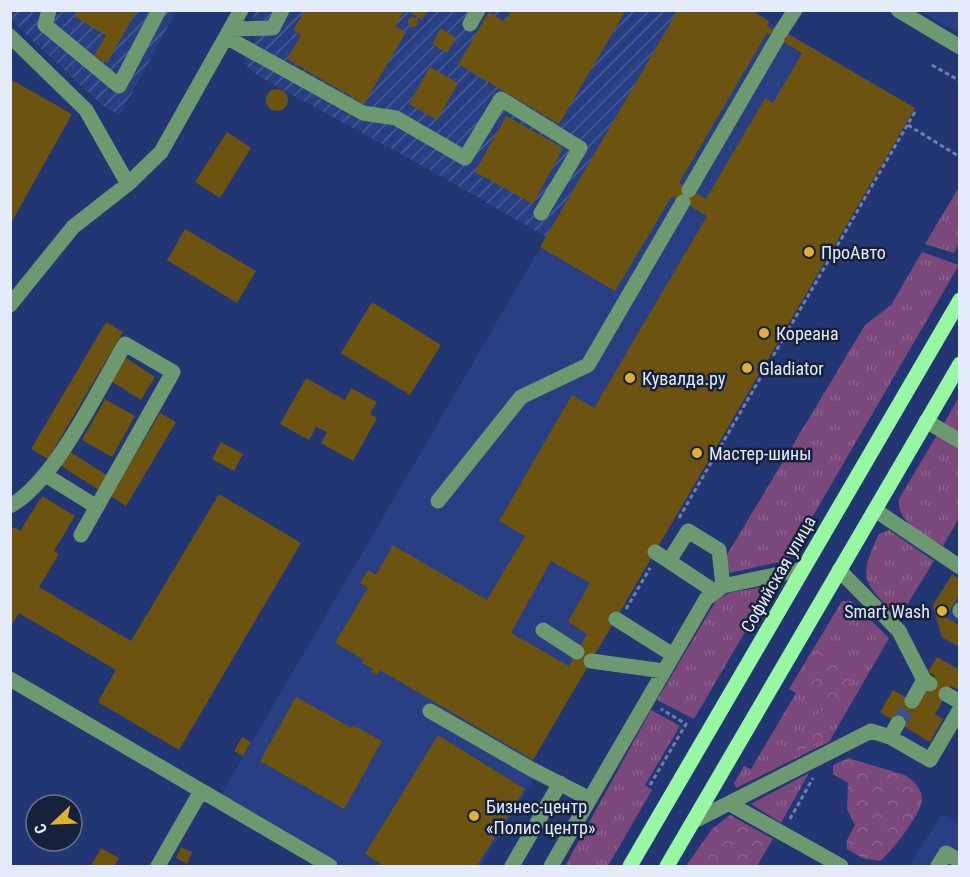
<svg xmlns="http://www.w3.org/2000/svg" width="970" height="877" viewBox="0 0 970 877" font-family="'Roboto Condensed',sans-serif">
<defs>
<pattern id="industrial-furrows" width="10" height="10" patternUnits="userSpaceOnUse" patternTransform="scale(1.5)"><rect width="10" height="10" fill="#283f83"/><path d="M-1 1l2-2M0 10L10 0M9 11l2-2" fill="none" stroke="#475b95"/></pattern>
<pattern id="grass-tufts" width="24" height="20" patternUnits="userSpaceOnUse" patternTransform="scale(1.5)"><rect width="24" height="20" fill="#7a487b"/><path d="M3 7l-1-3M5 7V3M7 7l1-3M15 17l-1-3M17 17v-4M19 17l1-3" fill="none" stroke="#8d638f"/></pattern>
<pattern id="forest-crowns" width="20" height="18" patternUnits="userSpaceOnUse" patternTransform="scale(1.5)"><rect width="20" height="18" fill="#7a487b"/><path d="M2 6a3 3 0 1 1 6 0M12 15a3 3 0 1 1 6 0" fill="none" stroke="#8d638f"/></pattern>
</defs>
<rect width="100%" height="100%" fill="#213673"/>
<path fill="#283f83" d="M678,11H751L915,108L533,760L542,766L481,866H341L221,795Z
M921,11H959V34Z
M952,574L959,578V648L941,638L932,605Z
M942,814L959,825V866H909Z"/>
<path fill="url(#industrial-furrows)" d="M11,11H176L120,115L102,105L11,20Z
M256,11H678L546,237L430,170L258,76L247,66L244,59L255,41L253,17Z"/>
<path fill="url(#grass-tufts)" d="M959,187V243L954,253L925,244Z
M922,252L959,265L789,557L783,561L730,573L725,558L865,325L891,305Z
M959,397V435L943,425Z
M937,435L959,448V518L943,546C926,535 896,523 899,499Z
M889,530L934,561L899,618C865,583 856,581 879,534Z
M764,587L766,596L694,719L657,700L717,599L732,592Z
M842,601H851L889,638L829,742L736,788L734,783L744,766L751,769L796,693L789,689Z
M651,710L680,726L645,785L652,790L608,866H565Z
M809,773L781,823L751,804Z"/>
<path fill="url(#forest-crowns)" d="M828,649L835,654L837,666L851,659L858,670L830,713L823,739C812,745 800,755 788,750V746C803,729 831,710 826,685L823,682L809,691L805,689L803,681L816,652Z
M848,758L905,775C913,780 923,789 922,801C920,815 891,853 880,861L862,858L847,849V840L855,825L847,809L848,783L833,774V765Z
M730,815L773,839L757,866H686L712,829Z"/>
<path fill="#6c5310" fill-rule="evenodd" d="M78,10H137L107,63L94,56L106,35L75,17Z
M305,10H405L395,26L406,32L364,104L287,59L301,35L293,30Z
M407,10H428L422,20Z
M512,10H626L559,124L458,64L489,12L505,22Z
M678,10H751L769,21L767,26L785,36L782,42L767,33L679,183L706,199L765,98L773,103L802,53L783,42L788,34L915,108L533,760L380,670L377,675L371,672L373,669L362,663L364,660L335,643L368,588L360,583L368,570L376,575L393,545L487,600L525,536L499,521L572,395L594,408L707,216L672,196L615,291L540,247ZM551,561L590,583L568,622L587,634L569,666L511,633Z
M408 22a5 5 0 1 1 10 0a5 5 0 1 1-10 0Z
M441,28L456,38L447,53L432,44Z
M430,67L458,83L437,120L409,104Z
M10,79L72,114L10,225Z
M266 100a11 11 0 1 1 22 0a11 11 0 1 1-22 0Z
M506,116L563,148L533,204L475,172Z
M227,132L251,148L220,198L195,182Z
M185,229L256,271L237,303L167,260Z
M372,302L441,345L410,395L341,353Z
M106,322L123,332L48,459L31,449Z
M126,358L155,377L141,400L111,381Z
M306,378L345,400L351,388L377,402L370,414L377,418L353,461L321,443L327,432L316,427L309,440L280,424Z
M105,399L135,416L112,457L82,440Z
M160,413L176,422L126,506L111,496Z
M221,442L243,454L234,471L212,459Z
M67,450L108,476L99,490L58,464Z
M219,494L301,543L179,750L98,702L116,670L19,613L10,628V532L14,527L20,531L42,496L75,516L54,551L59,554L39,587L131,641Z
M952,575L960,579V594L945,617L960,626V647L942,637L933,605Z
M937,657L960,670V685L957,689L951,686L935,714L943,719L930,742L880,712L893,690L918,704L935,676L928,672Z
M296,697L352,728L353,725L382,741L344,809L260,761Z
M438,735L525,789L477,866H384L365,854Z
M242,737L251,742L243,756L234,751Z
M181,847L192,852L187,864L176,858Z
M101,848L119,858L114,866H91Z"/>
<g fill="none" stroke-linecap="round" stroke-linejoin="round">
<path stroke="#3e5187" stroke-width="15" stroke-dasharray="15 8" stroke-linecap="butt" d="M898,723L912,701"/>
<path stroke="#7180aa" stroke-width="3" stroke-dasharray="4.5 3" stroke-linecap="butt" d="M932,65L960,81
M908,125L960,157
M679,518L916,110
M626,609L650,568
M650,785L686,724L661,709
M790,819L813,778"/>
<path stroke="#6d9970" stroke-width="15" d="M49,10L45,25L119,86L159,10
M898,10L960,47
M470,24L478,10
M230,29L273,28L282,10
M780,33L795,10
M10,36L86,110L128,184
M226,37L363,113L396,118L465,158L501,99L580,148L541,213
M689,190L777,39
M10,305L73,227L128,184L161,152L241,10
M926,421L960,441
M47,476L97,507
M438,501L521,397L588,365L683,202
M10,506C55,481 98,390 125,344L173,372L81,535
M875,510L960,567
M655,552L714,591
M669,561L688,531L719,550L723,586
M839,570L899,631L924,680L930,684
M960,610V611
M616,619L673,655
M543,630L577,652
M591,661L664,671
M10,679L330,866
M946,694L960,702
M912,701L924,680
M430,711L531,769L590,799
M890,737L898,723
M730,804L841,866
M694,821L871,731L890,737L930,760L960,709
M158,866L201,791
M512,866L560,783
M551,866L706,599L723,586L803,569
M938,866L946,853L960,861"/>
<path stroke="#98f7a2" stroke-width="15" d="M630,866L960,300
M667,866L960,364"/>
</g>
<g fill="#dfb034" stroke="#16213c" stroke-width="2">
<circle cx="809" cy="252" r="6"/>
<circle cx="764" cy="333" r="6"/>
<circle cx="747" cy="368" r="6"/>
<circle cx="630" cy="378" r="6"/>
<circle cx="697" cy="453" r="6"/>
<circle cx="942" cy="611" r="6"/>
<circle cx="474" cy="816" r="6"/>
</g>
<g text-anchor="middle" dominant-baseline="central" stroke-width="5" stroke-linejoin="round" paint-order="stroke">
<g font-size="18" fill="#e4ebfa" stroke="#16213c" text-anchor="start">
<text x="821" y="252">ПроАвто</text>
<text x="776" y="333">Кореана</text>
<text x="759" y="368">Gladiator</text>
<text x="642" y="378">Кувалда.ру</text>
<text x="709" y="453">Мастер-шины</text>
<text x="930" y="611" text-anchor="end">Smart Wash</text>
<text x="486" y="806">Бизнес-центр<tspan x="486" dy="21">«Полис центр»</tspan></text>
</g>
<g font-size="18" fill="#e4ebfa" stroke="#16213c">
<text transform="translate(778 574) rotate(-60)">Софийская улица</text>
</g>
</g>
<rect width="970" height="877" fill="none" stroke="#e4ebfa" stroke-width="24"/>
<g transform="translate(54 823) rotate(247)"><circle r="28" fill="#16213c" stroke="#687288" stroke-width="1.5"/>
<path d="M0-4.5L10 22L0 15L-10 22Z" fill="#dfb034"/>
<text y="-9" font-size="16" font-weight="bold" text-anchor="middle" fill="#e4ebfa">С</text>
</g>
</svg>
